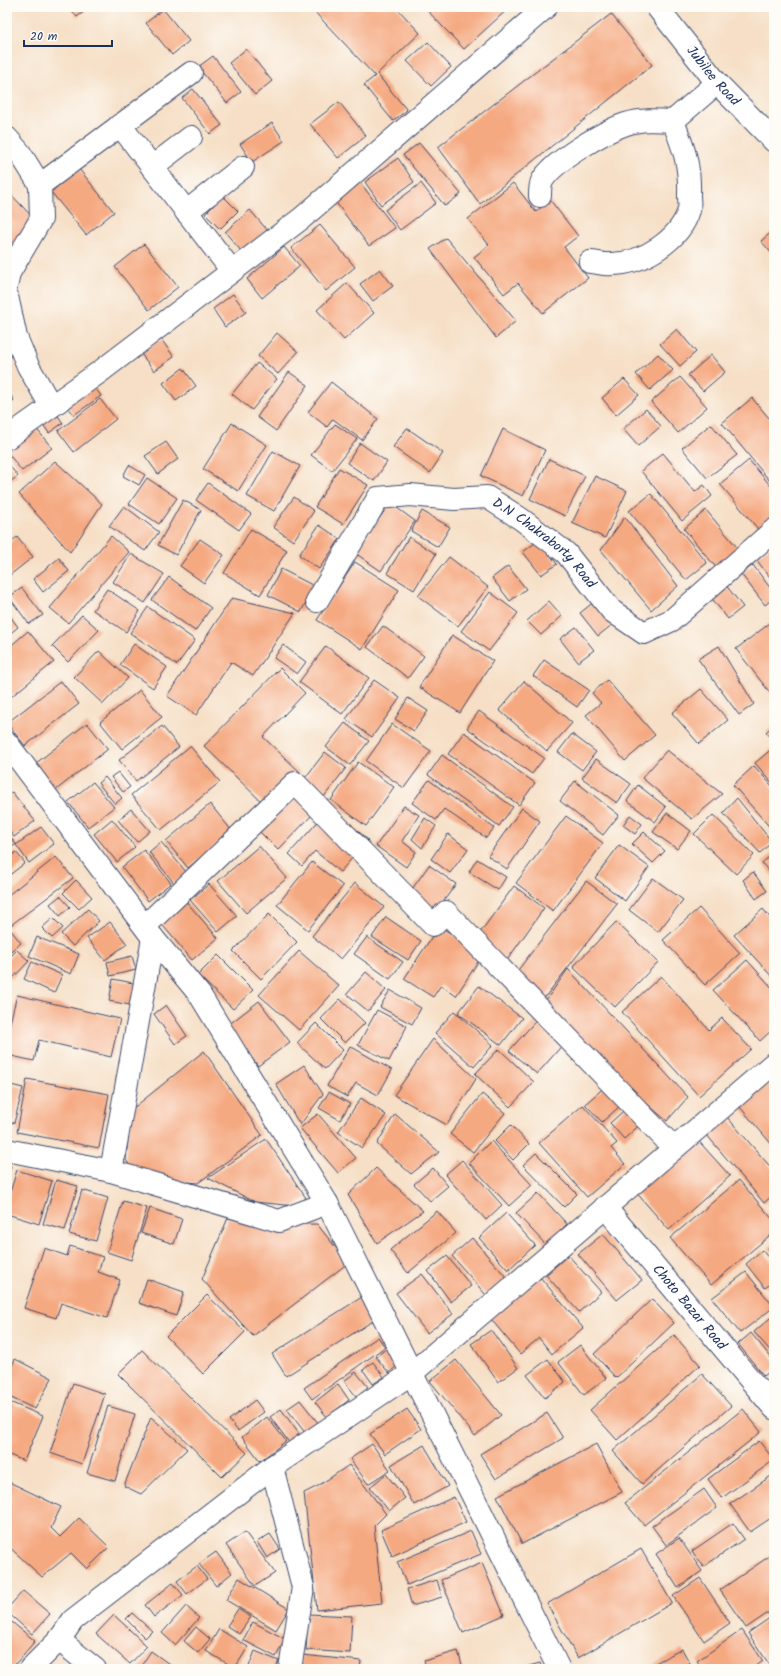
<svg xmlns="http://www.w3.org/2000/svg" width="781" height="1676" viewBox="0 0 781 1676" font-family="Kalam,sans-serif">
<rect width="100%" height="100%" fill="#fdfcf7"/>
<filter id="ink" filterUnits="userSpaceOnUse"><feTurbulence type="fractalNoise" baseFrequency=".025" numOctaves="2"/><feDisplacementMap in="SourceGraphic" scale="8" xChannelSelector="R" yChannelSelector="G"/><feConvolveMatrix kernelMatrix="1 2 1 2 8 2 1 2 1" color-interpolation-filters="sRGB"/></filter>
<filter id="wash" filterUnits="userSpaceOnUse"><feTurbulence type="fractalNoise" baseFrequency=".012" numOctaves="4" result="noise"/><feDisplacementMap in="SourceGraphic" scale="16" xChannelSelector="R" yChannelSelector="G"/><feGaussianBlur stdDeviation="0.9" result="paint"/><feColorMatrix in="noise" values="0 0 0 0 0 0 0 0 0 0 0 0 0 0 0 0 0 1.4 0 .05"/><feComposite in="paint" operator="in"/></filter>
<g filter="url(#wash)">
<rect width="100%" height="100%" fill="#f6dfc6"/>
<g id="blocks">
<path fill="#f5a981" d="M69,7H90L77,17Z
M310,7H396L420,33L377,74L407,110L393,121L364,85L375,76Z
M424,7H510L464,49Z
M163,9L189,41L172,55L146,23Z
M611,14L652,65L480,204L438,147Z
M428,42L451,67L431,86L407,61Z
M246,49L272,81L255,95L229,63Z
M213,56L241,92L227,103L198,67Z
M193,89L222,125L210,134L182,98Z
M339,102L366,136L338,158L310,124Z
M272,123L284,141L252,162L240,144Z
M419,143L461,194L445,206L403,155Z
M398,158L414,182L381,205L365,182Z
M79,169L114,212L86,235L51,192Z
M359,181L395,228L369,246L334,200Z
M421,183L436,203L400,230L385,210Z
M513,183L536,212L550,200L578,236L564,247L588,278L543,313L518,283L504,294L474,257L489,245L468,219Z
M7,190L37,222L7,250Z
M223,196L238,211L220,229L205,214Z
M250,210L268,231L242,252L225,232Z
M320,225L355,267L326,291L291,248Z
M774,230V256L761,241Z
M446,238L516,321L496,338L430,249Z
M144,244L178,287L149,310L115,267Z
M284,247L300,266L262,298L247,279Z
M380,269L393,286L373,301L360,284Z
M347,283L374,313L344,340L317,310Z
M233,294L246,312L225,327L213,309Z
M677,329L696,352L680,366L660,344Z
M277,333L298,352L278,374L258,356Z
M161,339L174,357L154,371L141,354Z
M658,354L673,370L650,390L636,374Z
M711,355L725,372L703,391L688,375Z
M257,363L277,379L252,410L232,394Z
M183,368L196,386L176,401L163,383Z
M289,372L308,385L276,431L257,417Z
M680,377L707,407L678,433L651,402Z
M624,379L639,395L616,415L602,398Z
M331,382L378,419L362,440L333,419L327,427L308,412Z
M92,383L101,396L74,415L65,403Z
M7,391L14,400L7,406Z
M752,398L774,424V486L722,423Z
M100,399L116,419L74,452L58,431Z
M646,409L661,426L638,446L623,429Z
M56,413L63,423L49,433L42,423Z
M232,423L267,445L238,491L203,469Z
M335,424L357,439L332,471L311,455Z
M711,424L737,455L707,478L682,448Z
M35,427L52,448L22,471L7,452V449Z
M407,428L443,453L430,473L393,447Z
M503,429L545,450L523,496L481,476Z
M166,442L178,459L158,474L145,456Z
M360,443L387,462L374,481L347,463Z
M273,451L300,466L274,511L247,496Z
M663,453L695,492L704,485L712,496L682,521L641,471Z
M549,459L585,476L565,516L530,499Z
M749,460L774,490V516L758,529L720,484Z
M55,461L102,504L70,552L19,494Z
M7,463L18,476L7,484Z
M129,465L145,475L139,485L123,476Z
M339,468L368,485L343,524L315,507Z
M595,476L627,491L605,538L572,523Z
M147,478L177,498L159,524L129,504Z
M208,483L251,514L239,530L196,500Z
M651,494L707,563L686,580L629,511Z
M294,497L314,511L293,541L273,527Z
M183,500L201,510L176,555L158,545Z
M390,503L415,521L381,571L355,553Z
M124,506L159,532L145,551L109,526Z
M706,510L741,552L719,571L684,529Z
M422,511L450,527L438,547L411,531Z
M625,517L678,586L651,610L601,550Z
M319,525L340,539L319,569L299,555Z
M251,529L287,550L260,595L224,573Z
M111,536L129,552L68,623L50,608Z
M17,537L33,557L10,575L7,572V545Z
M409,537L436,554L414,590L387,573Z
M200,539L224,555L204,583L180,566Z
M539,540L557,564L541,575L523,552Z
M771,546L774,550V582L755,558Z
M131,554L164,574L145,603L113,582Z
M449,557L488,587L458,626L418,596Z
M59,558L69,571L43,592L33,579Z
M355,562L399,590L362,649L317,620Z
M753,565L774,593V598L765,605L741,574Z
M508,566L526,589L510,601L492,578Z
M281,569L314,586L301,612L268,595Z
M169,577L211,608L195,631L152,600Z
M725,584L743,607L728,619L710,596Z
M22,588L43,615L29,624L9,597Z
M107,589L140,611L126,632L93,610Z
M490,592L518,613L489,651L461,631Z
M232,598L295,613L253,676L231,662L196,715L167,696Z
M549,601L562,616L541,635L527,621Z
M595,601L613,624L598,636L580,613Z
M148,607L195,640L177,665L130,633Z
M7,612L18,627L7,636Z
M82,615L99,630L68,662L52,646Z
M774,620V698L736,649Z
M383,626L424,656L408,678L367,647Z
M576,627L594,650L578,662L560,639Z
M28,631L54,662L7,700V649Z
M452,635L493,661L460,713L419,687Z
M134,644L167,667L153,688L120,665Z
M283,645L306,662L297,674L274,658Z
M326,646L369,678L342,714L299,682Z
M719,646L754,704L739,715L698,659Z
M99,651L128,678L103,704L74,677Z
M544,660L589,690L577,707L533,676Z
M280,668L305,693L263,737L300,772L267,807L204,746Z
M374,680L400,698L372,737L346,719Z
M607,680L655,735L625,761L586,715L601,703L592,693Z
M61,681L79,704L25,746L7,723Z
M524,681L572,723L547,751L499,710Z
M701,689L728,720L699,744L672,713Z
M140,690L162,717L122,749L100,722Z
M408,698L428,711L414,731L395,719Z
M479,711L544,758L532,774L467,728Z
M87,723L108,749L56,790L35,764Z
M345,723L369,741L350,765L326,747Z
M392,724L431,751L404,788L366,761Z
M774,725V741L766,732Z
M162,726L179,747L136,781L119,760Z
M464,732L535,783L519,805L448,754Z
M572,734L596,752L582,770L558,752Z
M190,746L220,782L161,830L131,795Z
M774,747V785L755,763Z
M667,750L722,794L692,819L642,778Z
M325,752L346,768L323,798L302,782Z
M442,755L513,807L499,826L428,775Z
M596,759L631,784L617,803L582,778Z
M358,762L394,787L366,826L331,800Z
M754,766L774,788V832L733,785Z
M118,772L130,787L123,792L111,777Z
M105,777L122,798L115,804L98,783Z
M429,780L494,828L486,838L444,809L436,820L412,803Z
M575,781L619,815L603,835L560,801Z
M93,782L114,807L88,827L68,802Z
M638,785L666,807L655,822L627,801Z
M12,792L35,821L14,837L7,828V796Z
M298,794L316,811L278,850L260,832Z
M737,798L772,842L760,853L723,813Z
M210,804L232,831L188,868L166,841Z
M404,806L419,815L402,841L416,852L406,867L376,846Z
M331,807L368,840L340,872L315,851L302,866L289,854Z
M522,808L540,821L507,869L488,856Z
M131,809L150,831L137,842L118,820Z
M667,813L691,831L677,849L653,832Z
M630,815L642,824L635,834L623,825Z
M713,815L754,855L736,874L694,834Z
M566,816L603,843L553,911L516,883Z
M425,818L436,826L422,848L412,839Z
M112,819L135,847L117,862L94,834Z
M41,827L54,844L29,863L16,845Z
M644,832L665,851L653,863L632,844Z
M7,833L16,844L7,851Z
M448,834L468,849L450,873L431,859Z
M161,842L187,873L174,883L149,852Z
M619,845L649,867L625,901L595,878Z
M259,846L287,878L246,913L218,881Z
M144,850L171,883L148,901L122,867Z
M16,852L25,863L7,877V859Z
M774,852V878L762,863Z
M56,857L73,878L7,928V896Z
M477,859L506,877L498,890L469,872Z
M312,862L343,886L308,930L277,905Z
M429,865L456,884L429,921L403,902Z
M753,872L767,891L756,899L743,880Z
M653,878L683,900L658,932L629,910Z
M76,880L92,897L79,909L63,893Z
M586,881L617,904L542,1001L512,978Z
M355,883L384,907L341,959L312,936Z
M209,884L237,916L218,932L190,900Z
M514,886L544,908L505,963L474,941Z
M60,896L70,907L60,916L50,904Z
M183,898L218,938L192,960L158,920Z
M699,908L740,953L705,985L663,940Z
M88,909L99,921L73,946L61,934Z
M763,909L774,922V979L734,935Z
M269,914L297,942L261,979L233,951Z
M386,917L421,941L408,960L372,937Z
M53,918L63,928L52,938L42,928Z
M110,922L127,944L105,960L87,938Z
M616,922L658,962L615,1007L573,967Z
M439,926L483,954L456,996L441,985L433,997L404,979Z
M10,929L21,943L7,954V931Z
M37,937L79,954L71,974L29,956Z
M367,937L403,962L390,979L354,954Z
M17,950L29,961L11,980L7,976V960Z
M299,951L339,986L299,1030L259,995Z
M218,955L253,990L233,1009L198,975Z
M132,956L136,970L110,976L107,962Z
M747,960L774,990V1028L760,1041L713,990Z
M32,962L62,975L54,993L24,979Z
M568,969L688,1097L667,1121L539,1010Z
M366,972L386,990L368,1011L347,994Z
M661,976L709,1030L722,1018L751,1049L699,1096L622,1012Z
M113,979L138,984L135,1006L109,1001Z
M479,986L522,1018L501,1045L458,1013Z
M390,990L421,1008L412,1024L380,1007Z
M17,995L120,1019L111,1057L39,1040L34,1061L7,1055V1035Z
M340,999L365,1023L345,1043L321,1019Z
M259,1001L290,1042L258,1066L227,1026Z
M166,1005L187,1036L175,1044L154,1014Z
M377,1010L407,1026L389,1061L358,1045Z
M454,1011L493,1045L474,1067L435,1033Z
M539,1017L566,1041L537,1074L509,1051Z
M316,1023L343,1050L325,1069L297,1043Z
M433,1039L476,1079L447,1125L394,1095Z
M350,1046L392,1070L378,1095L356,1083L347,1097L327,1086Z
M499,1049L534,1082L510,1107L475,1074Z
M204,1051L262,1135L198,1183L156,1179L132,1169L126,1160L131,1110Z
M304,1065L323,1094L300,1125L276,1084Z
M774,1076V1147L739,1106Z
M27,1079L109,1094L99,1148L17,1132Z
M613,1080L629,1098L602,1122L585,1104Z
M7,1084L23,1088L14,1123L7,1121Z
M329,1092L350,1104L340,1120L319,1108Z
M482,1094L505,1113L473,1152L450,1134Z
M361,1098L386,1115L362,1148L338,1132Z
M631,1104L645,1120L624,1139L610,1123Z
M583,1105L617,1143L611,1148L625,1164L587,1197L539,1143Z
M318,1114L356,1158L338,1173L300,1128Z
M395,1114L439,1152L411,1174L377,1144Z
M727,1117L774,1171V1194L764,1203L706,1134Z
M511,1125L529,1144L513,1160L495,1141Z
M695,1137L730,1176L669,1230L634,1190Z
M266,1139L306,1198L296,1206L255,1202L208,1178Z
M491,1141L532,1185L509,1206L469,1163Z
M536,1153L577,1194L564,1207L523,1165Z
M462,1160L502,1205L486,1220L445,1175Z
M7,1166H11L7,1178Z
M376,1168L423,1211L377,1243L348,1195Z
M433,1168L448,1186L430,1201L414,1184Z
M17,1170L52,1181L39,1224L7,1214V1202Z
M56,1180L78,1186L65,1230L43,1224Z
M739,1180L774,1221V1232L711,1285L670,1238Z
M82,1190L108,1198L96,1241L69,1234Z
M538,1193L567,1224L546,1245L516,1213Z
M123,1201L147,1208L131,1260L107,1252Z
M150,1208L182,1219L174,1244L141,1233Z
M437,1211L456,1233L408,1273L390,1250Z
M506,1213L535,1245L508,1270L479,1238Z
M228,1218L269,1225L317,1224L348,1263L253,1336L202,1279Z
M603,1234L642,1280L617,1300L578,1254Z
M472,1238L507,1278L486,1295L452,1256Z
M774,1243V1255L768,1248Z
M70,1246L103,1257L98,1272L120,1280L107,1318L61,1303L56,1318L24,1308L44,1248L67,1256Z
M762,1250L774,1265V1281L765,1288L746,1264Z
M568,1255L601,1292L579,1312L546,1275Z
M447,1256L471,1286L451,1302L428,1271Z
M746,1272L774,1307L740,1333L712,1298Z
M422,1274L453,1314L427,1333L396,1293Z
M540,1277L583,1328L552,1354L539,1338L520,1354L490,1318Z
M147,1279L184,1292L176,1316L139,1303Z
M207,1295L245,1332L203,1374L166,1336Z
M362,1297L376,1319L286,1376L272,1354Z
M652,1299L674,1323L616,1378L594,1354Z
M770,1318L774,1322V1355L754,1332Z
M491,1330L518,1368L498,1382L471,1344Z
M751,1333L774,1361V1368L764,1376L738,1344Z
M674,1335L700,1365L617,1440L590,1410Z
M378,1337L385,1347L312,1399L304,1388Z
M580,1345L606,1378L584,1395L558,1362Z
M387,1348L400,1363L389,1373L376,1357Z
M142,1350L247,1453L222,1477L118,1374Z
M15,1359L52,1378L35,1409L7,1396V1376Z
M548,1359L565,1382L545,1398L527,1375Z
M456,1360L501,1415L475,1436L430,1381Z
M373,1362L384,1377L373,1384L363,1370Z
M356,1372L368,1387L356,1396L344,1381Z
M702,1374L731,1406L642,1484L613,1451Z
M73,1383L105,1394L82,1464L50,1453Z
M338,1384L349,1400L327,1417L315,1402Z
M255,1400L264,1412L238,1431L229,1420Z
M300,1400L319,1424L306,1434L287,1409Z
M7,1401L43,1416L24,1461L7,1454Z
M108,1406L135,1414L115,1481L87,1473Z
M281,1409L299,1434L289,1442L270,1417Z
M407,1409L421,1429L385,1454L370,1434Z
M743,1409L761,1432L644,1525L625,1503Z
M547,1413L563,1438L496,1479L480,1454Z
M151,1417L187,1449L141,1494L124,1486Z
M267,1417L286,1441L260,1461L242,1437Z
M759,1441L774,1460L722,1498L708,1479Z
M372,1444L390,1470L368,1484L350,1459Z
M596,1444L622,1492L522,1544L497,1496Z
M424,1445L448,1486L414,1505L391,1465Z
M349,1465L386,1514L374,1526L382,1603L317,1610L304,1493L318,1486Z
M386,1474L405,1498L389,1511L370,1487Z
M774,1474V1516L750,1532L730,1504Z
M7,1481L61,1507L51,1528L60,1537L79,1518L109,1547L87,1569L71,1553L42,1577L7,1545Z
M704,1489L717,1508L666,1545L652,1526Z
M454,1497L466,1522L392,1556L381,1530Z
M733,1523L744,1539L703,1567L692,1551Z
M471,1531L481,1554L407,1585L397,1562Z
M245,1532L275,1573L255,1586L226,1545Z
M270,1534L280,1549L267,1558L257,1542Z
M679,1538L702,1571L678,1588L656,1554Z
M641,1549L672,1603L578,1658L547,1604Z
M216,1552L232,1573L216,1586L199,1564Z
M774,1553V1609L746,1628L720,1590Z
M482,1563L504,1615L463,1633L441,1580Z
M197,1566L207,1579L187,1594L177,1581Z
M239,1578L289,1609L276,1630L226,1600Z
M700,1578L730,1623L704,1641L673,1596Z
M437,1580L442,1597L412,1606L407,1589Z
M173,1583L183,1595L154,1617L145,1605Z
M23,1591L50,1614L32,1634L7,1612V1609Z
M186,1606L199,1618L175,1645L162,1633Z
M238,1609L251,1617L239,1634L227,1626Z
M132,1613L152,1631L145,1638L126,1619Z
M308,1614L352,1616L350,1653L306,1650Z
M114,1615L147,1646L130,1664L96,1634Z
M774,1615V1665L771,1667L748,1633Z
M7,1618L35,1641L11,1669H7Z
M253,1622L285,1639L276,1657L243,1640Z
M196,1627L210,1639L198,1653L184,1641Z
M219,1629L248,1647L235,1668L206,1651Z
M742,1630L763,1661L752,1669H703L697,1661Z
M682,1649L693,1669H644Z
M151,1651L172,1666L170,1669H139Z
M255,1651L279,1661L275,1669H248Z
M458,1651L463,1669H427L424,1661Z
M302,1655L361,1661L360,1669H301Z
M540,1663L542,1669H518Z"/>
</g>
</g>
<g filter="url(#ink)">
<use href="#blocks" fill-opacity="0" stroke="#3c496e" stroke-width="1"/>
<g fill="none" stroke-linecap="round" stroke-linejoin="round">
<g stroke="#3c496e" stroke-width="24">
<g id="minor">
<path d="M120,125L232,271"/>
<path d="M7,138L20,153L40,185L41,219L9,273L7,283"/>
<path d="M152,167L191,137"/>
<path d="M40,185L191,73"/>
<path d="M540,196C540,191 540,185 542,181C553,161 605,131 626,124C641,119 657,120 673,121L717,83"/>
<path d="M186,212L243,167"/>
<path d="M590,262C597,262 604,265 611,264C642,264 680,240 689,210C690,205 689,199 689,195C690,164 684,149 673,121"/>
<path d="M7,296L16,337L28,366L51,406"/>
<path d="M7,438L101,371L302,218L546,7"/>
<path id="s1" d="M317,601L378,498L410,495L454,499L487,497L521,519L566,553L612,611L644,633L672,620L774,530"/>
<path d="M7,743L153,938L200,995L327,1203L559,1669"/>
<path d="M145,926L295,783L433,925L446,912L674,1148"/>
<path d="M7,1150L111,1171L279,1221L327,1203"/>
<path d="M111,1171L153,938"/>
<path id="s2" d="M605,1207L774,1408"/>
<path d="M272,1467L303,1587L290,1669"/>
<path d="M59,1640L95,1669"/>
<path d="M30,1669L59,1640L73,1620L272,1467L412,1373L774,1063"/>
</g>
</g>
<g stroke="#3c496e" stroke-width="24">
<g id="major">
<path id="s3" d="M657,7L717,83L774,141"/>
</g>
</g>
<use href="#minor" stroke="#fff" stroke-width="22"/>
<use href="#major" stroke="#fff" stroke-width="22"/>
</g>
</g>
<g text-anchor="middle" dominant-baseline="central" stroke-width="4" stroke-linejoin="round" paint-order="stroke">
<g font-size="14" fill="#1b2f5e" stroke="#fdfcf7">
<text stroke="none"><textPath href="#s3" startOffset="89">Jubilee Road</textPath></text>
<text stroke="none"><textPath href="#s1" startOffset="303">D.N Chakraborty Road</textPath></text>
<text stroke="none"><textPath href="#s2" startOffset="131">Choto Bazar Road</textPath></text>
</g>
</g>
<rect width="781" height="1676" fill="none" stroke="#fdfcf7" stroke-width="24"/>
<path d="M24 40v6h88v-6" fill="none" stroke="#1b2f5e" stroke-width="2"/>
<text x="30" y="40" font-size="12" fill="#1b2f5e" stroke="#fdfcf7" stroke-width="3" paint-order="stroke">20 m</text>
</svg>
